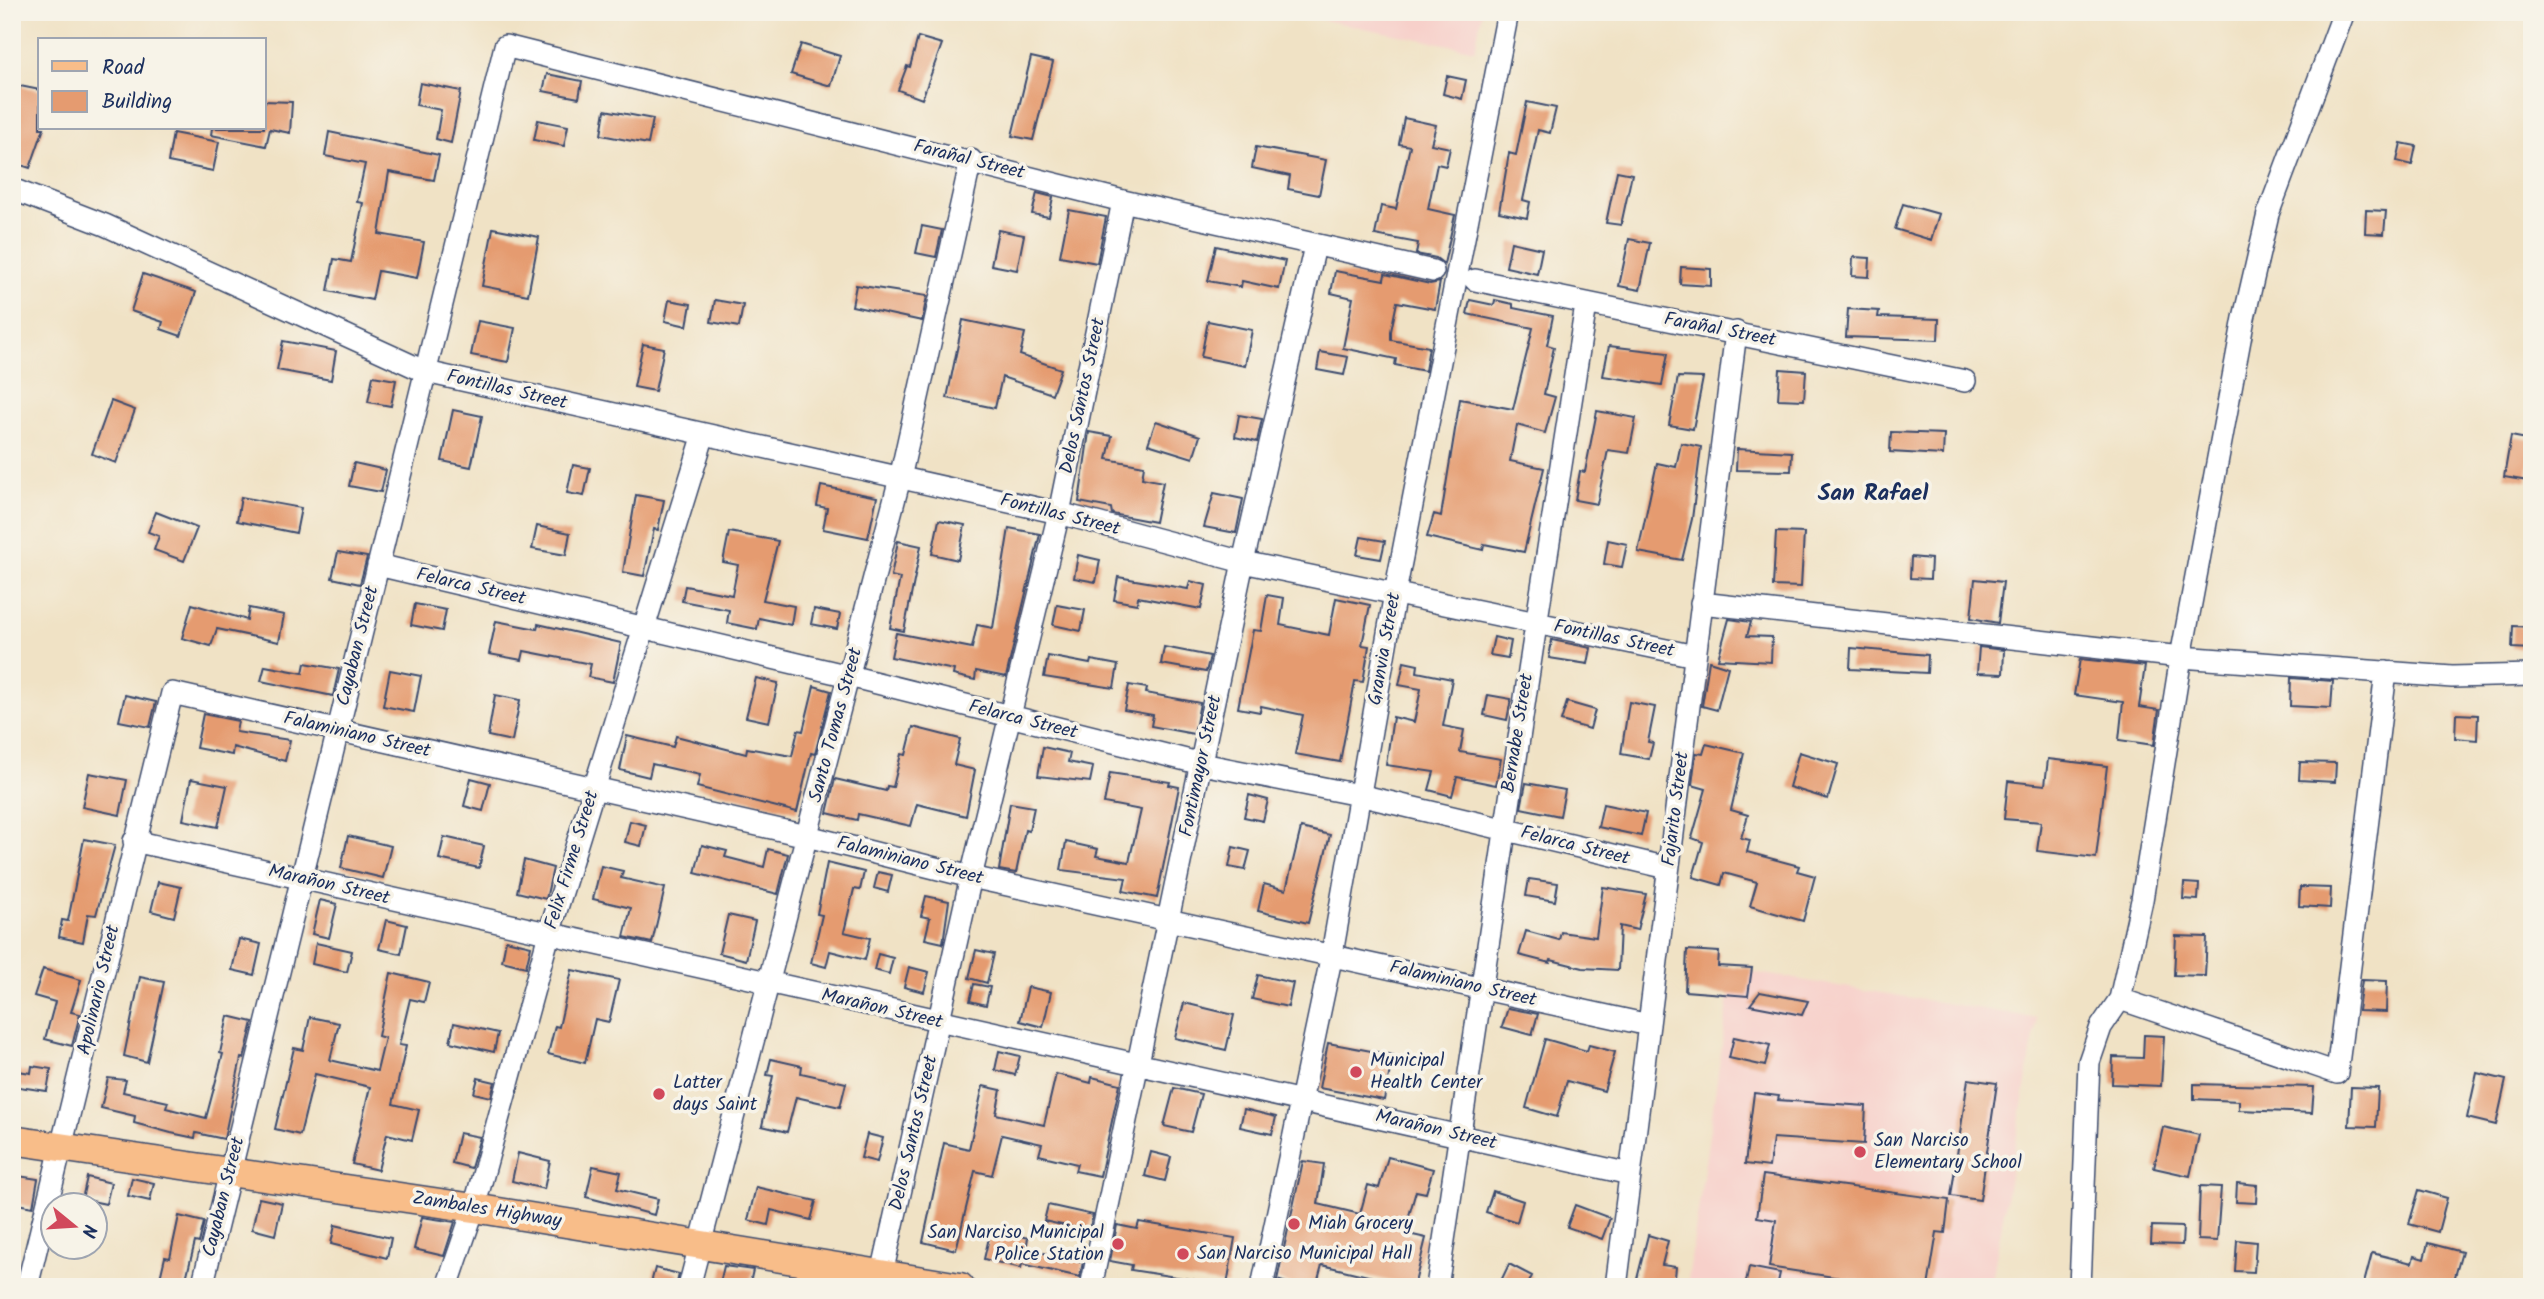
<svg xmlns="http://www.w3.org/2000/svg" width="2544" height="1299" viewBox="0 0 2544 1299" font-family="Kalam,sans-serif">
<rect width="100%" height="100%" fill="#f7f3e8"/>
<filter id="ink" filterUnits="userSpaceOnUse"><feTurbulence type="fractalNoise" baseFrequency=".0143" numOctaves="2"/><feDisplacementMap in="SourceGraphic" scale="14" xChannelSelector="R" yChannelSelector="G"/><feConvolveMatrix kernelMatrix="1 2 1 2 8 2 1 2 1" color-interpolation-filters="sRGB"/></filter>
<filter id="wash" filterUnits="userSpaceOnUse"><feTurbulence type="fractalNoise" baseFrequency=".00686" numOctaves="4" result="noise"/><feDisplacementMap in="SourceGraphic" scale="28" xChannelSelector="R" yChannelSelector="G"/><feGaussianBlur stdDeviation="1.57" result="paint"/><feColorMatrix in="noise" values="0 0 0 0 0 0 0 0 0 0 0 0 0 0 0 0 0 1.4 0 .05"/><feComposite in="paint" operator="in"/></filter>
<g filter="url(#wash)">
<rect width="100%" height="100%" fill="#f0e2c5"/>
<path fill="#f7d0ca" d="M1283,12H1482L1475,50Z
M1733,969L2037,1018L1991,1287H1687Z"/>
<g id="blocks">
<path fill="#e59b70" d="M918,37L942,44L922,99L898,90L907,66L910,67Z
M801,44L840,56L831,86L791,74Z
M1031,57L1053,62L1033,140L1012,136Z
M547,74L582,81L579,98L543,91Z
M1447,76L1466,80L1462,99L1443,94Z
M420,83L461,91L451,143L436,139L441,110L416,105Z
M20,86L40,90V128H44L30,168L12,162V125Z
M264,101L292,102L290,133L270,129L266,146L211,135L212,128H264Z
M1527,102L1556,108L1550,133L1538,130L1523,200L1530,202L1527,218L1499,212L1509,153L1516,155Z
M605,110L653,119L648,144L601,135Z
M1404,118L1436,125L1431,144L1450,148L1446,166L1437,164L1428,209L1455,215L1444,264L1436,258L1416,254L1418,243L1375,235L1381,206L1396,209L1410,146L1399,144Z
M538,120L568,126L564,146L534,140Z
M329,132L439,155L434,180L389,172L379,234L424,242L417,278L378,271L372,300L328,291L334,259L351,262L363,203L357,202L365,164L325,156Z
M173,133L219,142L213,171L168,162Z
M2401,143L2416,146L2412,165L2397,161Z
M1256,147L1326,160L1319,195L1288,189L1290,176L1252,168Z
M1617,171L1632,174L1621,225L1606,223Z
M1037,193L1053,197L1049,217L1032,214Z
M1903,204L1939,214L1931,240L1895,229Z
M1069,210L1106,217L1097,263L1060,256Z
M2366,210L2386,211L2384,234L2365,233Z
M922,226L942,230L936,257L916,253Z
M493,228L539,237L528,295L482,286Z
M998,230L1024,235L1017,270L991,265Z
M1629,239L1650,243L1640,290L1619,286Z
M1511,242L1542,249L1537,274L1506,267Z
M1216,246L1285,261L1279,289L1242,281L1241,287L1208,281Z
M1853,257L1870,258L1869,277L1852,276Z
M1681,267L1711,269V286L1680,284Z
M1335,271L1384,280L1385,274L1430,284L1440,282L1435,309L1397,302L1391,331V340L1429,347L1425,371L1395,365L1396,359L1343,348L1353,298L1331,293Z
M143,274L196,292L181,336L161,329L163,322L131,311Z
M856,285L927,296L922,321L852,306Z
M669,300L691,304L687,326L665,321Z
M715,300L743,305L739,327L711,322Z
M1470,300L1494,305L1495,300L1513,304V308L1553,316L1547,345L1554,347L1544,394L1555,397L1545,433L1517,425L1510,461L1544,468L1524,552L1484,544L1483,550L1427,537L1434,514L1441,516L1460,399L1513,409L1533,328L1467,314Z
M1848,309L1879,311L1878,317L1939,319L1938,340L1846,337Z
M963,320L1025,333L1020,355L1061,369L1052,394L1002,377L995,408L947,398Z
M478,321L515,328L508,362L471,355Z
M1208,321L1252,330L1245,366L1201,357Z
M283,341L336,351L331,380L277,370Z
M643,344L664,348L655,391L634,387Z
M1609,346L1668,353L1662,385L1603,376Z
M1320,352L1348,357L1344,375L1317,370Z
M1780,369L1806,371L1804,400L1778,399Z
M373,376L396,380L391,406L368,402Z
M1678,377L1703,378L1693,429L1669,425Z
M111,401L135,410L116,463L92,454Z
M453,410L482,416L471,467L442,461Z
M1597,411L1636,418L1629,453L1608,450L1597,504L1575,500L1580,471L1585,472Z
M1239,415L1262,419L1257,442L1235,437Z
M1156,421L1200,436L1193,458L1148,444Z
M1089,432L1112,436L1107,459L1144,466L1142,478L1163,482L1155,522L1112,514L1111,508L1079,502Z
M1891,432L1944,434L1943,455L1890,452Z
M2511,436L2532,440L2528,481L2504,477Z
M1681,443L1701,447L1692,519L1682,560L1638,552L1657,463L1676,467Z
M1737,449L1792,452L1791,471L1736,470Z
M354,463L386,470L381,492L349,486Z
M573,465L590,468L584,496L567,493Z
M821,486L877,497L868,538L823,529L827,508L817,506Z
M1214,493L1243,499L1236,533L1204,527Z
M636,495L664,500L658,530L654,529L644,576L623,572Z
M241,497L301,508L296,533L237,521Z
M156,512L197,528L184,561L154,550L159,536L148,532Z
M939,520L965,525L958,560L932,554Z
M537,526L570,533L566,555L532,549Z
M1009,528L1040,534L1006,677L976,671L975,680L953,675L954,670L891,657L896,633L972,648L977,625L993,628Z
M729,532L778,541L763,600L794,606L791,625L759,618L757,629L727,623L729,610L682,601L685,586L732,595L738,565L723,562Z
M1776,532L1804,533L1801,587L1773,586Z
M1361,537L1385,541L1381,559L1357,555Z
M1608,540L1627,544L1622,567L1604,564Z
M898,541L921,546L904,631L890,628L900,578L891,576Z
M338,552L367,557L360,584L332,578Z
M1078,555L1100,560L1096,582L1074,578Z
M1911,557L1931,559L1930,579L1910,578Z
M1118,577L1188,589L1190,581L1206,585L1201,609L1138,597L1137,604L1114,600Z
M1975,579L2003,582L1998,623L1971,618Z
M1267,595L1284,598L1280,625L1329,635L1336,598L1370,605L1362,645L1369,646L1363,682L1355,681L1340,762L1295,754L1303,715L1261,706L1260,712L1238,708L1253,630L1261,631Z
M192,604L247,620L249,608L284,615L279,642L217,629L211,646L182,638Z
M415,604L446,610L442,631L411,625Z
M1057,605L1085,610L1081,631L1053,625Z
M814,609L840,614L837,629L811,624Z
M1729,619L1751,622L1747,636L1772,637L1771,662L1718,659Z
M496,621L537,629L538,624L621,643L613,682L588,677L591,664L524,651L522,660L489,654Z
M2513,626L2532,627V649L2512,648Z
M1494,637L1511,641L1508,658L1490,655Z
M1552,640L1591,648L1588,664L1549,658Z
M1164,647L1210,656L1206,672L1161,664Z
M1979,647L2004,650L2003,674L1977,673Z
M1851,648L1928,655L1927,673L1850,669Z
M1048,656L1090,664L1091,660L1118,665L1114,688L1044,677Z
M2080,659L2145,666L2139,707L2159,710L2154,745L2119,740L2123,702L2074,695Z
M1709,661L1728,667L1717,710L1702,706Z
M1404,662L1418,665L1417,672L1452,679L1443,726L1464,730L1460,752L1501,759L1496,785L1457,777L1452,796L1429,790L1434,772L1386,765L1393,717L1414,722L1421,689L1399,685Z
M305,663L339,669L333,696L261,681L265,666L303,673Z
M390,670L421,676L414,712L383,706Z
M756,678L778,683L769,722L746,717Z
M2291,678L2333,681L2331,708L2290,706Z
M1129,685L1147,688L1146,693L1200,703L1194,734L1151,726L1153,715L1124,710Z
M814,686L831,691L815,754L811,753L797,812L697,787L700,775L652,764L649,777L620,770L627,736L673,747L676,736L746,754L747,748L792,756L798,730L803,731Z
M125,695L156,702L150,727L119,721Z
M495,695L520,700L512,741L488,736Z
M1488,695L1511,699L1507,720L1484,715Z
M1567,702L1595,710L1590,729L1561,721Z
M1629,702L1655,707L1648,742L1653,743L1649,759L1621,754Z
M203,714L238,721L236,732L290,740L285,761L233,747L232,755L196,748Z
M2456,714L2478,715L2477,740L2455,738Z
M913,727L960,739L954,765L975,770L966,816L917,804L911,826L858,814L857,820L827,813L835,779L886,791L887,786L893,787L901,754L906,755Z
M1706,744L1744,753L1731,810L1748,815L1741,838L1750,840L1747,852L1799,866L1797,871L1815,876L1803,921L1750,906L1757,882L1724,873L1721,885L1693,877L1703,842L1692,838L1706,789L1692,785L1696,753L1703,754Z
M1043,747L1070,753L1068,762L1093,767L1090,782L1038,776Z
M1799,752L1838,764L1828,799L1789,787Z
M2048,759L2107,766L2096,858L2037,851L2041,822L2004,819L2008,781L2045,785Z
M2300,762L2336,763L2335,782L2299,780Z
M89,773L127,780L120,815L82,807Z
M1110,773L1170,782L1169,785L1179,787L1157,898L1123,891L1126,878L1061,870L1066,842L1098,849L1096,856L1129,862L1141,810L1104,803Z
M471,778L490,783L483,811L464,806Z
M191,779L227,786L218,827L183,820Z
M1526,783L1565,790L1560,816L1521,808Z
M1249,795L1268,800L1263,821L1244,817Z
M1010,803L1034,807L1029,831L1025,830L1016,873L999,870Z
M1603,804L1646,813L1641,836L1598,827Z
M630,821L646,825L641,846L625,842Z
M1301,828L1330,835L1308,923L1258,911L1264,884L1286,890Z
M348,836L391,846L383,878L341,868Z
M444,837L484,846L479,868L439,859Z
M84,839L115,845L96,915L88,914L83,942L59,937L62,920L68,921Z
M702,845L727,851L725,857L764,867L768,849L788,854L778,894L695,873Z
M1233,847L1250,851L1245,870L1229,867Z
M524,860L553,868L546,899L517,892Z
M827,863L864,872L860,890L854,889L844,932L870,938L865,960L830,951L826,967L811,963L822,915L817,914Z
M601,866L623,871L621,878L665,888L652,943L624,937L631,908L593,899Z
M878,872L892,875L888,892L874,888Z
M1529,879L1558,883L1555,901L1526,896Z
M158,882L181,887L174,917L151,911Z
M2184,883L2199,884L2198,900L2183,899Z
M1603,887L1646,894L1637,930L1620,926L1618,970L1583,968L1551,960L1550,963L1519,955L1526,931L1559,940L1561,932L1596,937Z
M2300,887L2331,888L2330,908L2299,906Z
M926,896L949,901L943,943L925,939L930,918L921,916Z
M320,900L337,904L329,938L312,934Z
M728,915L755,921L746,960L719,953Z
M386,920L407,925L401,954L379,949Z
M2176,936L2207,937L2205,976L2174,975Z
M239,939L261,944L254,975L232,970Z
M506,940L531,946L526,967L502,961Z
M316,943L352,951L347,972L312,964Z
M976,950L994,954L987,983L969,978Z
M1687,950L1719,952L1718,966L1752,968L1748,996L1685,991Z
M878,954L893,958L889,974L874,970Z
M909,967L929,972L924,992L904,987Z
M43,969L81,980L71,1012L80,1014L72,1046L45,1039L55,1002L34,996Z
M572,970L619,980L609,1022L595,1019L585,1063L548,1054L555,1026L559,1027Z
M391,973L429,982L424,1002L410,999L399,1045L406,1046L393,1104L419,1110L412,1140L387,1134L378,1170L352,1164L370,1087L315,1074L300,1135L275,1129L294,1048L303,1050L310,1017L339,1023L330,1060L377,1071L385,1038L378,1036Z
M1258,975L1293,983L1288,1007L1252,999Z
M140,977L164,982L147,1062L124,1056Z
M2362,980L2387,981L2386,1012L2358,1011Z
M974,984L990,987L986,1005L970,1001Z
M1028,987L1051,992L1043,1027L1020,1021Z
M1760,992L1808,1001L1802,1015L1750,1005Z
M1184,1003L1234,1015L1226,1050L1175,1038Z
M1508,1008L1538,1014L1532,1035L1502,1027Z
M228,1016L253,1022L244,1059L241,1058L224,1139L196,1133L195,1138L171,1133L134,1123L135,1116L101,1108L108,1078L126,1080L123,1092L168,1102L166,1108L206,1118L223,1054L220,1053Z
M454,1023L498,1033L494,1052L450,1042Z
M2144,1035L2164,1036L2161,1086L2112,1084L2113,1057L2143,1058Z
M1734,1037L1770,1045L1765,1066L1729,1058Z
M1545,1039L1587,1051L1589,1045L1615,1052L1604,1091L1567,1081L1557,1117L1526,1108Z
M1328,1043L1393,1055L1384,1100L1319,1088Z
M999,1051L1020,1056L1015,1075L995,1070Z
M771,1059L802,1066L801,1073L846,1083L840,1107L796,1097L787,1132L762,1126L773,1076L767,1075Z
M32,1066L51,1069L47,1091L12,1086V1070L31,1073Z
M2477,1073L2506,1080L2496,1125L2467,1118Z
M1056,1074L1091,1083L1092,1077L1120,1084L1100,1176L1075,1171L1077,1164L1039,1155L1042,1144L1002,1135L992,1175L975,1171L956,1250L923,1242L944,1143L969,1149L983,1086L1001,1090L996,1114L1044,1125Z
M478,1078L495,1082L491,1097L474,1093Z
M1968,1079L1997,1083L1980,1200L1951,1196Z
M2194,1084L2314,1087L2312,1113L2239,1110V1101L2194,1099Z
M2351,1087L2378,1088L2376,1127L2349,1126Z
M1174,1088L1201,1094L1191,1132L1164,1126Z
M1754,1093L1779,1096L1778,1100L1866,1106L1864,1144L1773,1138L1769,1167L1745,1164Z
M1244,1109L1276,1117L1272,1134L1240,1127Z
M2163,1127L2199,1135L2190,1176L2154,1168Z
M459,1133L480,1137L471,1168L452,1163Z
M867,1134L883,1138L877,1162L861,1158Z
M1151,1152L1171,1157L1165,1181L1145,1176Z
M518,1153L550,1161L544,1189L512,1181Z
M1388,1157L1433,1169L1426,1193L1416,1191L1404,1233L1426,1238L1414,1287L1322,1265L1316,1287H1299L1277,1280L1303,1161L1324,1164L1318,1204L1360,1214L1368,1185L1379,1188Z
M593,1166L621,1172L617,1189L658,1199L654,1215L586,1197Z
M12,1175L38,1179L33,1207L12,1203Z
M1763,1175L1949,1200L1945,1233L1937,1232L1928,1287H1899L1769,1267L1776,1220L1757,1217Z
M87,1177L111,1183L106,1204L82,1199Z
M132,1178L154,1183L150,1201L128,1196Z
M2237,1183L2257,1185L2256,1203L2236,1202Z
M2200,1186L2221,1187L2217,1241L2198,1240Z
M756,1187L816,1201L811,1220L771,1210L768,1225L748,1220Z
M2419,1190L2447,1198L2438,1232L2409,1224Z
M1493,1191L1523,1201L1517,1222L1486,1212Z
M259,1198L282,1203L275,1235L252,1229Z
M1048,1205L1093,1215L1089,1231L1044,1221Z
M1575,1205L1610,1218L1602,1239L1567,1227Z
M179,1216L204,1222L199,1243L195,1242L184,1287H158L165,1257L170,1258Z
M422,1217L455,1222L444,1256L414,1249Z
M1139,1222L1235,1238L1227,1285L1131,1270L1132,1265L1110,1261L1117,1225L1137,1229Z
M335,1225L391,1238L387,1258L331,1244Z
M2152,1226L2183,1227L2182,1245L2151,1244Z
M991,1229L1028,1238L1026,1249L1083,1262L1080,1277L1022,1264L1021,1268L984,1259Z
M1648,1235L1668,1241L1662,1265L1676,1267L1674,1287H1635Z
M2237,1240L2256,1242L2254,1272L2235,1271Z
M2428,1243L2462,1252L2452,1287H2363L2372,1253L2412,1263L2414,1256L2424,1259Z
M1509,1264L1532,1276L1527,1287H1498Z
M724,1266L753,1270L749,1287H719Z
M1749,1267L1780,1273L1777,1287H1745Z
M655,1268L679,1274L676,1287H650Z"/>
</g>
</g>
<g filter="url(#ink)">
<use href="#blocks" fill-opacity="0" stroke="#3b4a6d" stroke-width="2"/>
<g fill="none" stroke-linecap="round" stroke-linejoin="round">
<g stroke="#3b4a6d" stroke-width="24">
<path id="minor" d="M12,189L105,225L426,372L1059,513L1243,562L1695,656
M1475,280L1965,381
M378,565L849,676L1202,764L1359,795L1668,868
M1701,603L2181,657L2452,677L2532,675
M134,841L1630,1174
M2120,999L2337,1073L2386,672
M27,1287L172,693L807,836L971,877L1649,1025
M202,1287L505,46L1123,201L1433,271
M447,1287L474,1208L549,934L704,434
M689,1287L900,478L971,160
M879,1287L971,877L1059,513L1123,201
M1091,1287L1243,562L1315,246
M1262,1287L1332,954L1395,593L1508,12
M1437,1287C1485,959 1534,632 1586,305
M1616,1287L1736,332
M2080,1287L2089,1062L2101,1027L2120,999L2142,900L2181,657L2244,318L2268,214L2344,12"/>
</g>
<g stroke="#3b4a6d" stroke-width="31">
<path id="major" d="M12,1140L474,1208L960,1287"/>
</g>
<use href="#minor" stroke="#fff" stroke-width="21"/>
<use href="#major" stroke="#f8bd89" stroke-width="28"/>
</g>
</g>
<g fill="#d1495b" stroke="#f7f3e8" stroke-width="2.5">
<circle cx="1356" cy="1072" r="7"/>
<circle cx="659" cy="1094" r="7"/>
<circle cx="1860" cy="1152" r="7"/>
<circle cx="1294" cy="1224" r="7"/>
<circle cx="1118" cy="1244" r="7"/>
<circle cx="1183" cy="1254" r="7"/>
</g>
<g text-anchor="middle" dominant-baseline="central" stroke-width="7" stroke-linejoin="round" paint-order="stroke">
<g font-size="19" fill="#1b2f5e" stroke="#f7f3e8">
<text transform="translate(969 160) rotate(14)">Farañal Street</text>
<text transform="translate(1720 330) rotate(11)">Farañal Street</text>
<text transform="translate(507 390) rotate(13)">Fontillas Street</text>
<text transform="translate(1083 396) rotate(-78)">Delos Santos Street</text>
<text transform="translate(1060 515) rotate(14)">Fontillas Street</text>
<text transform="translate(471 587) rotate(13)">Felarca Street</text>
<text transform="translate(1614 639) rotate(12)">Fontillas Street</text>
<text transform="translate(358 646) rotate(-76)">Cayaban Street</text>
<text transform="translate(1385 649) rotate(-80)">Granvia Street</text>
<text transform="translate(1023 720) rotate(14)">Felarca Street</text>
<text transform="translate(836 725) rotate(-75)">Santo Tomas Street</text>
<text transform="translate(1518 733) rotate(-81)">Bernabe Street</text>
<text transform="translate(357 735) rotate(13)">Falaminiano Street</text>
<text transform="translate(1201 766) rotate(-78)">Fontimayor Street</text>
<text transform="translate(1676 809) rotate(-83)">Fajarito Street</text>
<text transform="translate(1575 846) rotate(14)">Felarca Street</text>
<text transform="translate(572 860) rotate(-73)">Felix Firme Street</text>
<text transform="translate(910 861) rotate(14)">Falaminiano Street</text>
<text transform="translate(329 885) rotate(13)">Marañon Street</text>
<text transform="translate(1463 984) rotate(13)">Falaminiano Street</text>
<text transform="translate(99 990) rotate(-77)">Apolinario Street</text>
<text transform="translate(882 1009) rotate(13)">Marañon Street</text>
<text transform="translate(1436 1130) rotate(13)">Marañon Street</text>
<text transform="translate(914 1133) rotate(-77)">Delos Santos Street</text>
<text transform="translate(224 1197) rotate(-76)">Cayaban Street</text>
<text transform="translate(487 1210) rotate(9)">Zambales Highway</text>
</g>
<g font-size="19" fill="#1b2f5e" stroke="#f7f3e8" text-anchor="start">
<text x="1370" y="1061">Municipal<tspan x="1370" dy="22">Health Center</tspan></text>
<text x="673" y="1083">Latter<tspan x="673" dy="22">days Saint</tspan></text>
<text x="1874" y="1141">San Narciso<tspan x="1874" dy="22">Elementary School</tspan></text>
<text x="1308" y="1224">Miah Grocery</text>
<text x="1104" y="1233" text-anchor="end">San Narciso Municipal<tspan x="1104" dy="22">Police Station</tspan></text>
<text x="1197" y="1254">San Narciso Municipal Hall</text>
</g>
<g font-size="23" font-weight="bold" fill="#1b2f5e" stroke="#f7f3e8">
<text x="1873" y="494">San Rafael</text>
</g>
</g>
<rect width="2544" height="1299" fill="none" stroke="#f7f3e8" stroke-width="42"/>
<rect x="38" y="38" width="228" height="91" fill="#f7f3e8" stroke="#9fa5b1" stroke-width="2"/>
<rect x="52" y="61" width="35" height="10" fill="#f8bd89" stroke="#9fa5b1" stroke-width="2"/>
<text x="102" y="74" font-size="21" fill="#1b2f5e">Road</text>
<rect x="52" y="91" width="35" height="21" fill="#e59b70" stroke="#9fa5b1" stroke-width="2"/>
<text x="102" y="108" font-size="21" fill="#1b2f5e">Building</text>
<g transform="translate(74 1226) rotate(108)"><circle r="33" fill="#f7f3e8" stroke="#9fa5b1" stroke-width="2"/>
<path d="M0-5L12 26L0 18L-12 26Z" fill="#d1495b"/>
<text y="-10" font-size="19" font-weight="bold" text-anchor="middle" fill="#1b2f5e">N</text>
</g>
</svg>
